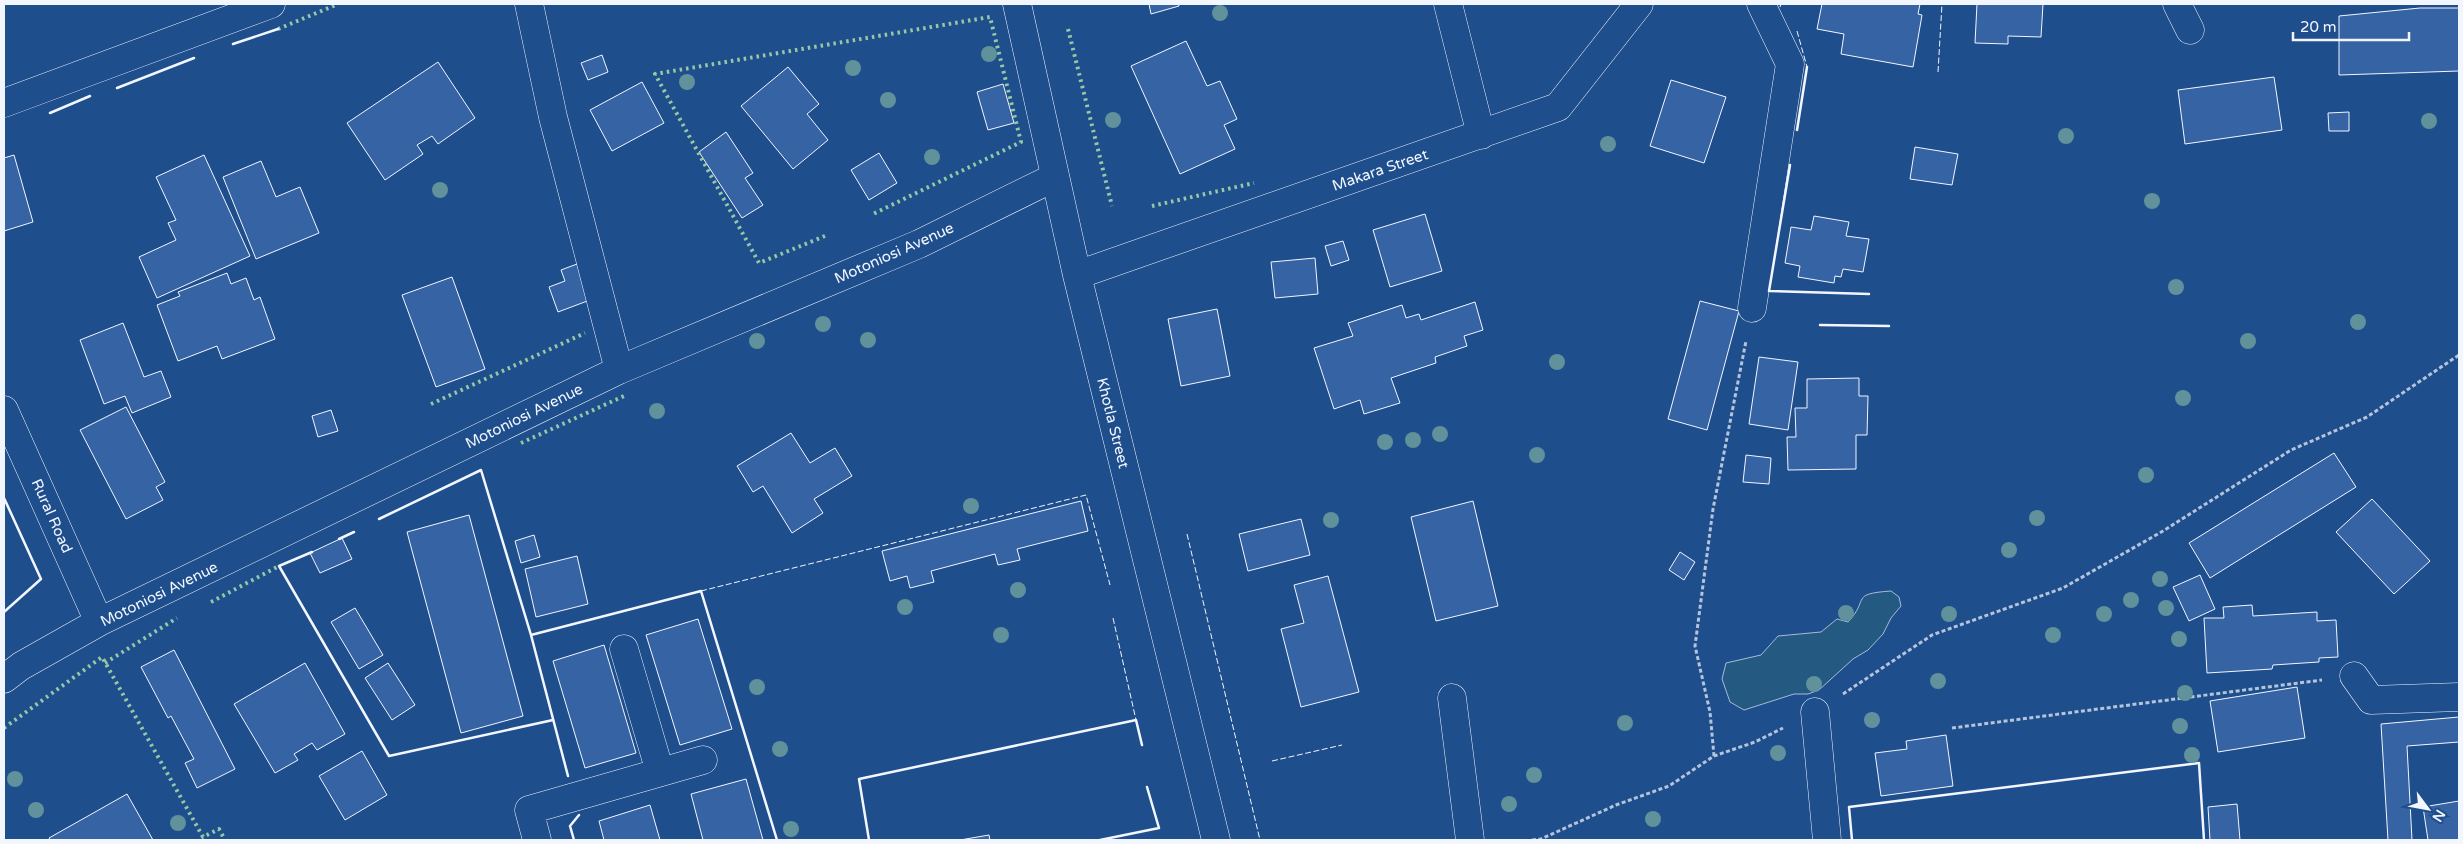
<svg xmlns="http://www.w3.org/2000/svg" width="2463" height="844" viewBox="0 0 2463 844" font-family="'Varela Round',sans-serif">
<rect width="100%" height="100%" fill="#1f4e8c"/>
<path fill="#245a82" stroke="#a8bbd7" d="M1891,591L1899,597L1901,606L1891,618L1883,634L1868,650L1853,659L1819,690L1808,694H1794L1744,710L1730,702L1722,679L1726,663L1761,655L1778,636L1821,632L1837,619L1848,622C1870,599 1849,594 1891,591Z"/>
<path fill="#3563a3" stroke="#f2f6ff" d="M1149,4H1179V6L1151,14Z
M1822,4H1920L1918,14L1922,15L1913,67L1841,54L1844,34L1817,29Z
M1977,4H2043L2041,37L2008,36V44L1975,43Z
M2420,8H2459V71L2339,75V16Z
M1186,41L1207,86L1220,81L1237,119L1224,125L1235,149L1180,174L1131,66Z
M602,55L608,72L588,80L581,63Z
M438,62L475,118L438,144L432,136L417,145L423,154L385,180L347,123Z
M788,67L819,104L807,114L828,140L793,169L741,106Z
M2274,77L2282,130L2185,144L2178,90Z
M1671,80L1726,97L1704,163L1650,146Z
M642,82L664,123L612,151L590,110Z
M1003,84L1014,123L988,130L977,92Z
M2349,112V131H2329L2328,113Z
M726,132L753,173L745,178L763,205L742,218L699,152Z
M1915,147L1958,154L1952,185L1910,179Z
M879,153L897,183L869,200L851,170Z
M14,155L33,222L4,231V158Z
M204,155L250,256L157,298L139,257L176,240L168,223L176,220L156,177Z
M261,161L276,197L300,187L319,233L256,259L223,177Z
M1425,214L1442,271L1390,287L1373,230Z
M1814,216L1849,222L1846,236L1869,239L1863,272L1843,269L1841,277L1835,276L1834,283L1798,277L1800,266L1785,263L1791,227L1811,230Z
M1343,241L1349,260L1331,266L1325,246Z
M1315,258L1318,294L1275,298L1271,262Z
M577,264L590,300L558,312L549,287L565,281L561,270Z
M227,273L231,284L246,278L254,300L260,297L275,339L222,359L217,346L178,361L157,305L180,296L178,292Z
M452,277L485,369L436,387L402,295Z
M1700,301L1739,311L1707,430L1668,419Z
M1475,302L1483,330L1464,336L1467,346L1435,357L1436,363L1391,378L1400,403L1364,414L1360,400L1334,409L1314,348L1353,336L1348,323L1402,305L1406,318L1419,314L1421,320Z
M1217,309L1230,376L1181,386L1168,319Z
M123,323L144,377L161,371L171,397L132,413L125,396L104,404L80,340Z
M1759,357L1798,362L1788,430L1749,424Z
M1859,378V396H1868L1867,435H1856V469L1788,470L1787,437H1796L1795,408H1807V379Z
M126,407L165,482L156,487L163,500L126,519L80,430Z
M331,410L338,431L318,437L312,416Z
M791,433L810,463L835,448L852,476L814,499L823,513L792,533L763,486L753,492L737,466Z
M2334,453L2356,487L2210,578L2189,543Z
M1746,455L1771,458L1769,484L1743,482Z
M2372,499L2430,561L2394,594L2336,532Z
M1081,501L1088,531L1017,549L1020,560L998,565L995,554L931,571L934,582L910,588L907,576L890,581L882,551Z
M1473,501L1498,606L1436,621L1411,517Z
M469,515L523,716L461,733L407,532Z
M1301,519L1310,555L1248,571L1239,534Z
M534,535L540,557L521,563L515,541Z
M342,538L352,559L320,573L310,553Z
M1680,552L1695,562L1684,580L1669,570Z
M577,556L588,604L536,617L525,569Z
M2200,575L2215,609L2189,621L2173,587Z
M1328,576L1359,692L1301,707L1281,629L1304,623L1294,585Z
M2252,605L2253,616L2317,612V621L2336,620L2338,657L2319,658V662L2273,665L2272,669L2207,673L2204,618H2224L2223,607Z
M355,608L383,655L359,669L331,622Z
M698,619L732,729L680,745L646,635Z
M604,645L636,753L585,768L553,661Z
M174,650L235,769L197,788L185,763L194,759L171,716L168,718L141,667Z
M305,663L345,734L317,750L312,743L294,754L298,760L275,773L234,704Z
M388,663L415,705L392,720L365,678Z
M2297,687L2305,738L2218,752L2210,701Z
M2459,717V742L2407,746L2412,840H2388L2381,724Z
M1946,735L1953,786L1881,796L1875,753L1907,749L1906,741Z
M362,751L387,795L345,820L319,776Z
M746,779L763,840H703L691,794Z
M127,794L153,840H50L49,838Z
M2459,801V840H2428L2423,807Z
M2237,804L2240,840H2210L2208,807Z
M650,805L660,840H604L599,821Z
M989,835L990,840H960Z"/>
<g fill="none" stroke-linecap="round" stroke-linejoin="round">
<g stroke="#f2f6ff" stroke-width="29">
<path id="minor" d="M529,4L553,117L619,370
M1017,4L1077,275L1216,840
M1448,4L1481,135
M2177,4L2190,30
M4,103L271,4
M1077,275L1558,107L1639,4
M1752,308L1790,64L1761,4
M4,410L99,622
M624,649L660,772
M2354,676L2371,700L2459,697
M4,679L21,666L99,622L619,370L919,244L1055,177
M1452,698L1470,840
M1815,712L1827,840
M537,840L529,810L703,760"/>
</g>
<path stroke="#b3c4dc" stroke-width="3" stroke-dasharray="4 2.5" stroke-linecap="butt" d="M1843,694L1932,635L2063,588L2163,531L2291,450L2367,417L2459,355
M1952,728L2322,680
M1714,756L1710,712L1695,646L1713,509L1746,341
M1532,840L1541,839L1616,805L1669,786L1714,756L1755,742L1783,728"/>
<use href="#minor" stroke="#1f4e8c" stroke-width="28"/>
<path stroke="#97c8a6" stroke-width="4" stroke-dasharray="2.5 4" stroke-linecap="butt" d="M278,29L338,4
M1068,29L1112,206
M1152,206L1254,183
M825,236L759,263L655,74L990,17L1021,142L871,215
M431,404L585,333
M521,443L624,396
M211,602L279,566
M105,663L177,618
M4,728L102,657L203,837L219,829L225,840"/>
<path stroke="#f2f6ff" stroke-width="1" stroke-dasharray="6 2.5" stroke-linecap="butt" d="M1780,7L1781,4
M1797,31L1807,67
M1938,72L1942,4
M1187,534L1260,840
M701,591L1086,495L1110,585
M1113,618L1136,720
M1272,761L1342,745"/>
<path stroke="#f2f6ff" stroke-width="2.5" d="M233,44L278,29
M117,88L194,58
M50,113L90,96
M1797,130L1807,67
M1790,165L1769,291L1869,294
M1820,325L1889,326
M4,498L41,579L4,612
M379,519L481,470L531,635
M339,539L354,532
M312,552L279,566L389,756L553,720
M568,776L531,635L701,591L777,840
M574,840L570,826L579,815
M869,840L859,779L1136,720L1142,745
M1100,840L1159,828L1147,787
M1852,840L1849,807L2199,763L2204,840"/>
</g>
<g fill="#61919a">
<circle cx="1220" cy="13" r="8"/>
<circle cx="989" cy="54" r="8"/>
<circle cx="853" cy="68" r="8"/>
<circle cx="687" cy="82" r="8"/>
<circle cx="888" cy="100" r="8"/>
<circle cx="1113" cy="120" r="8"/>
<circle cx="2429" cy="121" r="8"/>
<circle cx="2066" cy="136" r="8"/>
<circle cx="1608" cy="144" r="8"/>
<circle cx="932" cy="157" r="8"/>
<circle cx="440" cy="190" r="8"/>
<circle cx="2152" cy="201" r="8"/>
<circle cx="2176" cy="287" r="8"/>
<circle cx="2358" cy="322" r="8"/>
<circle cx="823" cy="324" r="8"/>
<circle cx="868" cy="340" r="8"/>
<circle cx="757" cy="341" r="8"/>
<circle cx="2248" cy="341" r="8"/>
<circle cx="1557" cy="362" r="8"/>
<circle cx="2183" cy="398" r="8"/>
<circle cx="657" cy="411" r="8"/>
<circle cx="1440" cy="434" r="8"/>
<circle cx="1413" cy="440" r="8"/>
<circle cx="1385" cy="442" r="8"/>
<circle cx="1537" cy="455" r="8"/>
<circle cx="2146" cy="475" r="8"/>
<circle cx="971" cy="506" r="8"/>
<circle cx="2037" cy="518" r="8"/>
<circle cx="1331" cy="520" r="8"/>
<circle cx="2009" cy="550" r="8"/>
<circle cx="2160" cy="579" r="8"/>
<circle cx="1018" cy="590" r="8"/>
<circle cx="2131" cy="600" r="8"/>
<circle cx="905" cy="607" r="8"/>
<circle cx="2166" cy="608" r="8"/>
<circle cx="1846" cy="613" r="8"/>
<circle cx="1949" cy="614" r="8"/>
<circle cx="2104" cy="614" r="8"/>
<circle cx="1001" cy="635" r="8"/>
<circle cx="2053" cy="635" r="8"/>
<circle cx="2179" cy="639" r="8"/>
<circle cx="1938" cy="681" r="8"/>
<circle cx="1814" cy="684" r="8"/>
<circle cx="757" cy="687" r="8"/>
<circle cx="2185" cy="693" r="8"/>
<circle cx="1872" cy="720" r="8"/>
<circle cx="1625" cy="723" r="8"/>
<circle cx="2180" cy="726" r="8"/>
<circle cx="780" cy="749" r="8"/>
<circle cx="1778" cy="753" r="8"/>
<circle cx="2192" cy="755" r="8"/>
<circle cx="1534" cy="775" r="8"/>
<circle cx="15" cy="779" r="8"/>
<circle cx="1509" cy="804" r="8"/>
<circle cx="36" cy="810" r="8"/>
<circle cx="1653" cy="819" r="8"/>
<circle cx="178" cy="823" r="8"/>
<circle cx="791" cy="829" r="8"/>
</g>
<g text-anchor="middle" dominant-baseline="central" stroke-width="4" stroke-linejoin="round" paint-order="stroke">
<g font-size="15" fill="#f2f6ff" stroke="#1f4e8c">
<text transform="translate(1380 170) rotate(-19)">Makara Street</text>
<text transform="translate(894 253) rotate(-24)">Motoniosi Avenue</text>
<text transform="translate(524 416) rotate(-26)">Motoniosi Avenue</text>
<text transform="translate(1113 423) rotate(76)">Khotla Street</text>
<text transform="translate(52 516) rotate(66)">Rural Road</text>
<text transform="translate(159 594) rotate(-26)">Motoniosi Avenue</text>
</g>
</g>
<rect width="2463" height="844" fill="none" stroke="#f2f6ff" stroke-width="10"/>
<g transform="translate(2428 809) rotate(122)" stroke="#1f4e8c" stroke-width="4" paint-order="stroke">
<path d="M0-4L9 19L0 12L-9 19Z" fill="#f2f6ff"/>
<text y="-8" font-size="14" font-weight="bold" text-anchor="middle" fill="#f2f6ff">N</text>
</g>
<path d="M2293 32v8h116v-8" fill="none" stroke="#f2f6ff" stroke-width="2.5"/>
<text x="2300" y="32" font-size="15" fill="#f2f6ff" stroke="#1f4e8c" stroke-width="4" paint-order="stroke">20 m</text>
</svg>
